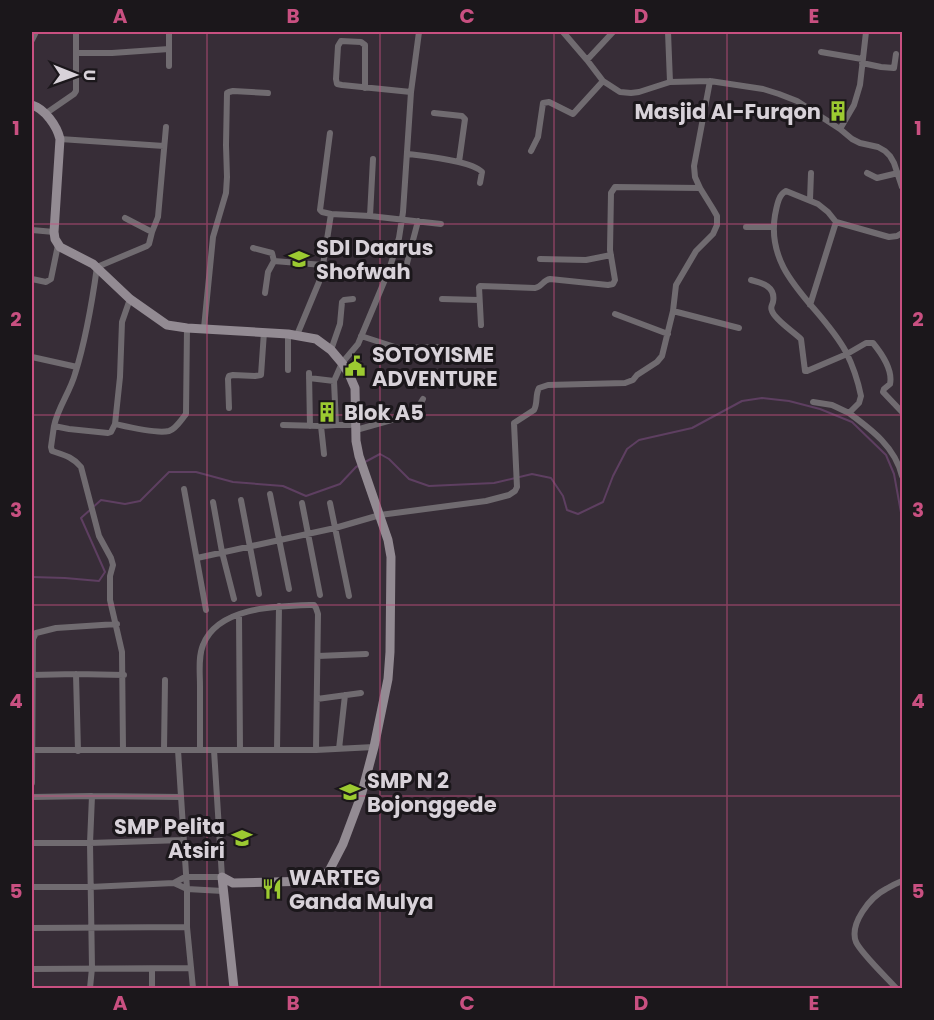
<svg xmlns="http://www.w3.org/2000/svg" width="934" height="1020" viewBox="0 0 934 1020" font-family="Poppins,sans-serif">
<rect width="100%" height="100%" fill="#372d37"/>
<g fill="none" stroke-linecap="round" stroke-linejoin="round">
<path stroke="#5e3f61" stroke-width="2" d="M365,462L380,454L389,459L409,479L429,486L494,483L532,474L551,478L563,496L567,510L578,514L603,502L613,476L627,449L639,440L692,428L742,401L762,398L789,401L820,409L852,422L886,455L894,474L902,518
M32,577L65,578L99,581L105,572L81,518L101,500L125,504L140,501L169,472H196L233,482L283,486L306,496L340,484L356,467L360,465"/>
<path stroke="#706b70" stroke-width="6" d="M169,32V66
M563,32L587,60L603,81L620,92L631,93L639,92L670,82L710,81L763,89L779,94L797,101L840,129L852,139L860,143L878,147L885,151L890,156L894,163L902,187
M668,32L670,82
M32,40L36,32
M821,52L862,59
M76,53H112L169,49
M587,60L613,32
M862,63L881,67L894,68L896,54
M365,88V45L361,42L341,41L338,46L336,79L337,84L342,85L411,92
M434,113L462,116L465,119L459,162
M45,114L74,94L76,91V32
M840,129L854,105L860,85L866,32
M330,133L320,210L322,212L331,214
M60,139L164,146
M531,151L538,137L543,103L549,102L573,114L603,81
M408,154C424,156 473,161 482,172L480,183
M867,173L877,178L898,173
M810,200L811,173
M370,216L373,159
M125,218L152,232
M746,227H774
M32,230L54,232
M253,248L272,253L274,261L323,265
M540,259L586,260L611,255
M406,267L418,221
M32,279L46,282L51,279L58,245
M751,280C763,283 776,287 773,302C772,306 770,307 772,311C775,320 794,332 801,339L805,371H807L847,354L866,343H873C882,354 893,370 890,384L884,389L883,392L902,412
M265,293L268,272L274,261
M130,299L122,322L120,377L115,424C128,427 156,434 169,431C176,429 181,420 186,414L187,328
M442,299L479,300
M810,305L836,222
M673,311L739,328
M615,314L668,334
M481,325L479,287L480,286L535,288C542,287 543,280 550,279L608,285L613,284L615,280L610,250L611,193L615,187L700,188
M204,328L213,237L226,193L227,177L226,145L227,93L229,92L233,91L268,93
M297,335L319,282L323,265L331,214L370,216L441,224
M361,336L398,348L417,358
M398,348L448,347
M331,350L340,324L342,302L344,300L353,299
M32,357L77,367
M288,370V334
M309,373L310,426
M309,378L334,381
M813,402L832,405L849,413
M229,408L228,379L229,376L233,375L255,376L261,375L264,332
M115,424L111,432L108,433L69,429L54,426C58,407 70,392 75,374C86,339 92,303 97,267L147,246L149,244L152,232L158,217L166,127
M283,425L321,426
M350,425H336L334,381L342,363L358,344L389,270L399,238L403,212L411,92L419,32
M54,426L51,447L52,451C64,455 73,457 81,467L99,536L111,558L113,565L110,576V600L122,652L123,750
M356,430L409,415L417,409L423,399
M324,454L321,426L336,425
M902,476C895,447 872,430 849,413L859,403L861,396C858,381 853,366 846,352C821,305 765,276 775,215C777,206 778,195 786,191L818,204L828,212L836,222L889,237L897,236L902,233
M184,489L206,610
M270,494L289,589
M241,500L259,594
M213,502L222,552L234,599
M302,503L320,595
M330,503L349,596
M197,558L335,528L380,515L486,501L509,495L515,491L517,487L514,423L534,410C538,403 535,395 539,388L548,385L625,383L633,380L637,375L657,362L662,356L673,311L676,285L696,251L713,234L717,225V216L713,209L700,188L695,177L694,166L710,81
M239,615L240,750
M318,656L366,654
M76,674L78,751
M32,675L76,674L124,675
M317,699L361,693
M339,749L345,695
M32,750H316L374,747
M164,750L165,680
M178,750L187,889V927L193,988
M200,750C200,729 200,707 200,686C200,673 198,657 203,645C218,606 279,606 314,605L316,608L318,614L316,750
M277,750L279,606
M32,783L33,639L36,633L56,628L117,624
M92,796L181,797
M32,797L92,796L90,843H32
M174,883L185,877H222L214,750
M32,887H90L174,883L187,889L223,891
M32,928L187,927
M32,969L191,968
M152,969V988
M90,988L92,968L90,843L183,840
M896,988C887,978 861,953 856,942C849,924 870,897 886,889C891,886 897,883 902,881"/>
<path stroke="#938b93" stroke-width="9" d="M32,105C45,109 57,126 60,139L54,232L55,239L60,247L93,264L130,299L167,325L187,328L288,334L316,339L331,350L342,363L349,374L355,388L356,441L359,456L388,540L391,557L390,652L388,679L374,747L361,796L343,844L329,871L322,877L311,881L233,883L222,877L234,988"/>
</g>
<path fill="none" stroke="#c95081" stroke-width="1.5" stroke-opacity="0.55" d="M207,32V988M380,32V988M554,32V988M727,32V988M32,224H902M32,415H902M32,605H902M32,796H902"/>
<defs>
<g id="building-bare" transform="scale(1.62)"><path d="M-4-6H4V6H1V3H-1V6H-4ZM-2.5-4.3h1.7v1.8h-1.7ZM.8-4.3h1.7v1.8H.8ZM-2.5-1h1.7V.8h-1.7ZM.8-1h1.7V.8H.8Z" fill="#9cca31" stroke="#1b171b" stroke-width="2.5" paint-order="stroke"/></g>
<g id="school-bare" transform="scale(1.62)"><path d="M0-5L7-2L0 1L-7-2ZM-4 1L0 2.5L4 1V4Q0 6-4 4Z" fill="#9cca31" stroke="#1b171b" stroke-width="2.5" paint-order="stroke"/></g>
<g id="civic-bare" transform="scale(1.62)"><path d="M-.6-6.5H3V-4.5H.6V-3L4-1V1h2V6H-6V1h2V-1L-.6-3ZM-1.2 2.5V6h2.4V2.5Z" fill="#9cca31" stroke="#1b171b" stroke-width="2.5" paint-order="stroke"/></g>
<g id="restaurant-bare" transform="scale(1.62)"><path d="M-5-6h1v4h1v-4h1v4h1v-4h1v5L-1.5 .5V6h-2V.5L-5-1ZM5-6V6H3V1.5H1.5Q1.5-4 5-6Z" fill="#9cca31" stroke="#1b171b" stroke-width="2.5" paint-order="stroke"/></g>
</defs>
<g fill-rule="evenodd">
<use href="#building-bare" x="838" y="111"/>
<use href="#school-bare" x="299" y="259"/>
<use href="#civic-bare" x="355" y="366"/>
<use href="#building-bare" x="327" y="412"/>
<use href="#school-bare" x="350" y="792"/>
<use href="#school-bare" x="242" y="838"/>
<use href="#restaurant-bare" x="272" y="889"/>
</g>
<g text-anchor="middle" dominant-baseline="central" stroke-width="6" stroke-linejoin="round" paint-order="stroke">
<g font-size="21" font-weight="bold" fill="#d8d2d9" stroke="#1b171b" text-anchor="start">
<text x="821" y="111" text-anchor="end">Masjid Al-Furqon</text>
<text x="316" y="247">SDI Daarus<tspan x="316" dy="24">Shofwah</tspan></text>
<text x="372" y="354">SOTOYISME<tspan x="372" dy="24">ADVENTURE</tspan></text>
<text x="344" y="412">Blok A5</text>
<text x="367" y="780">SMP N 2<tspan x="367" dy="24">Bojonggede</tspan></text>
<text x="225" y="826" text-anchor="end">SMP Pelita<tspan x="225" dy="24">Atsiri</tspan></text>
<text x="289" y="877">WARTEG<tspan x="289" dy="24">Ganda Mulya</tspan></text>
</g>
</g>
<rect width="934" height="1020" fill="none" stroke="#1b171b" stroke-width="66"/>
<g transform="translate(75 75) rotate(91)" stroke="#1b171b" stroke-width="4.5" paint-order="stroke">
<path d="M0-4.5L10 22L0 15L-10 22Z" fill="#d8d2d9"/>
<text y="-9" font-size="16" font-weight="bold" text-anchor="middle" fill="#d8d2d9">U</text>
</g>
<rect x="33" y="33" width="868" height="954" fill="none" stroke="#c95081" stroke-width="2"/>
<g font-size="20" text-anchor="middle" font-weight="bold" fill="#c95081">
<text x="120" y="23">A</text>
<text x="293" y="23">B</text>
<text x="467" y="23">C</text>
<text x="641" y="23">D</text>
<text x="814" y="23">E</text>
<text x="16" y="135">1</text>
<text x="918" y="135">1</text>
<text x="16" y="326">2</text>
<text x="918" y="326">2</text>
<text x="16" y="517">3</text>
<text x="918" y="517">3</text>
<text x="16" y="708">4</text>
<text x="918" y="708">4</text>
<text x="16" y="898">5</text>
<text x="918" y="898">5</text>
<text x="120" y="1010">A</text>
<text x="293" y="1010">B</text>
<text x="467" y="1010">C</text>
<text x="641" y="1010">D</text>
<text x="814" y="1010">E</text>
</g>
</svg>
